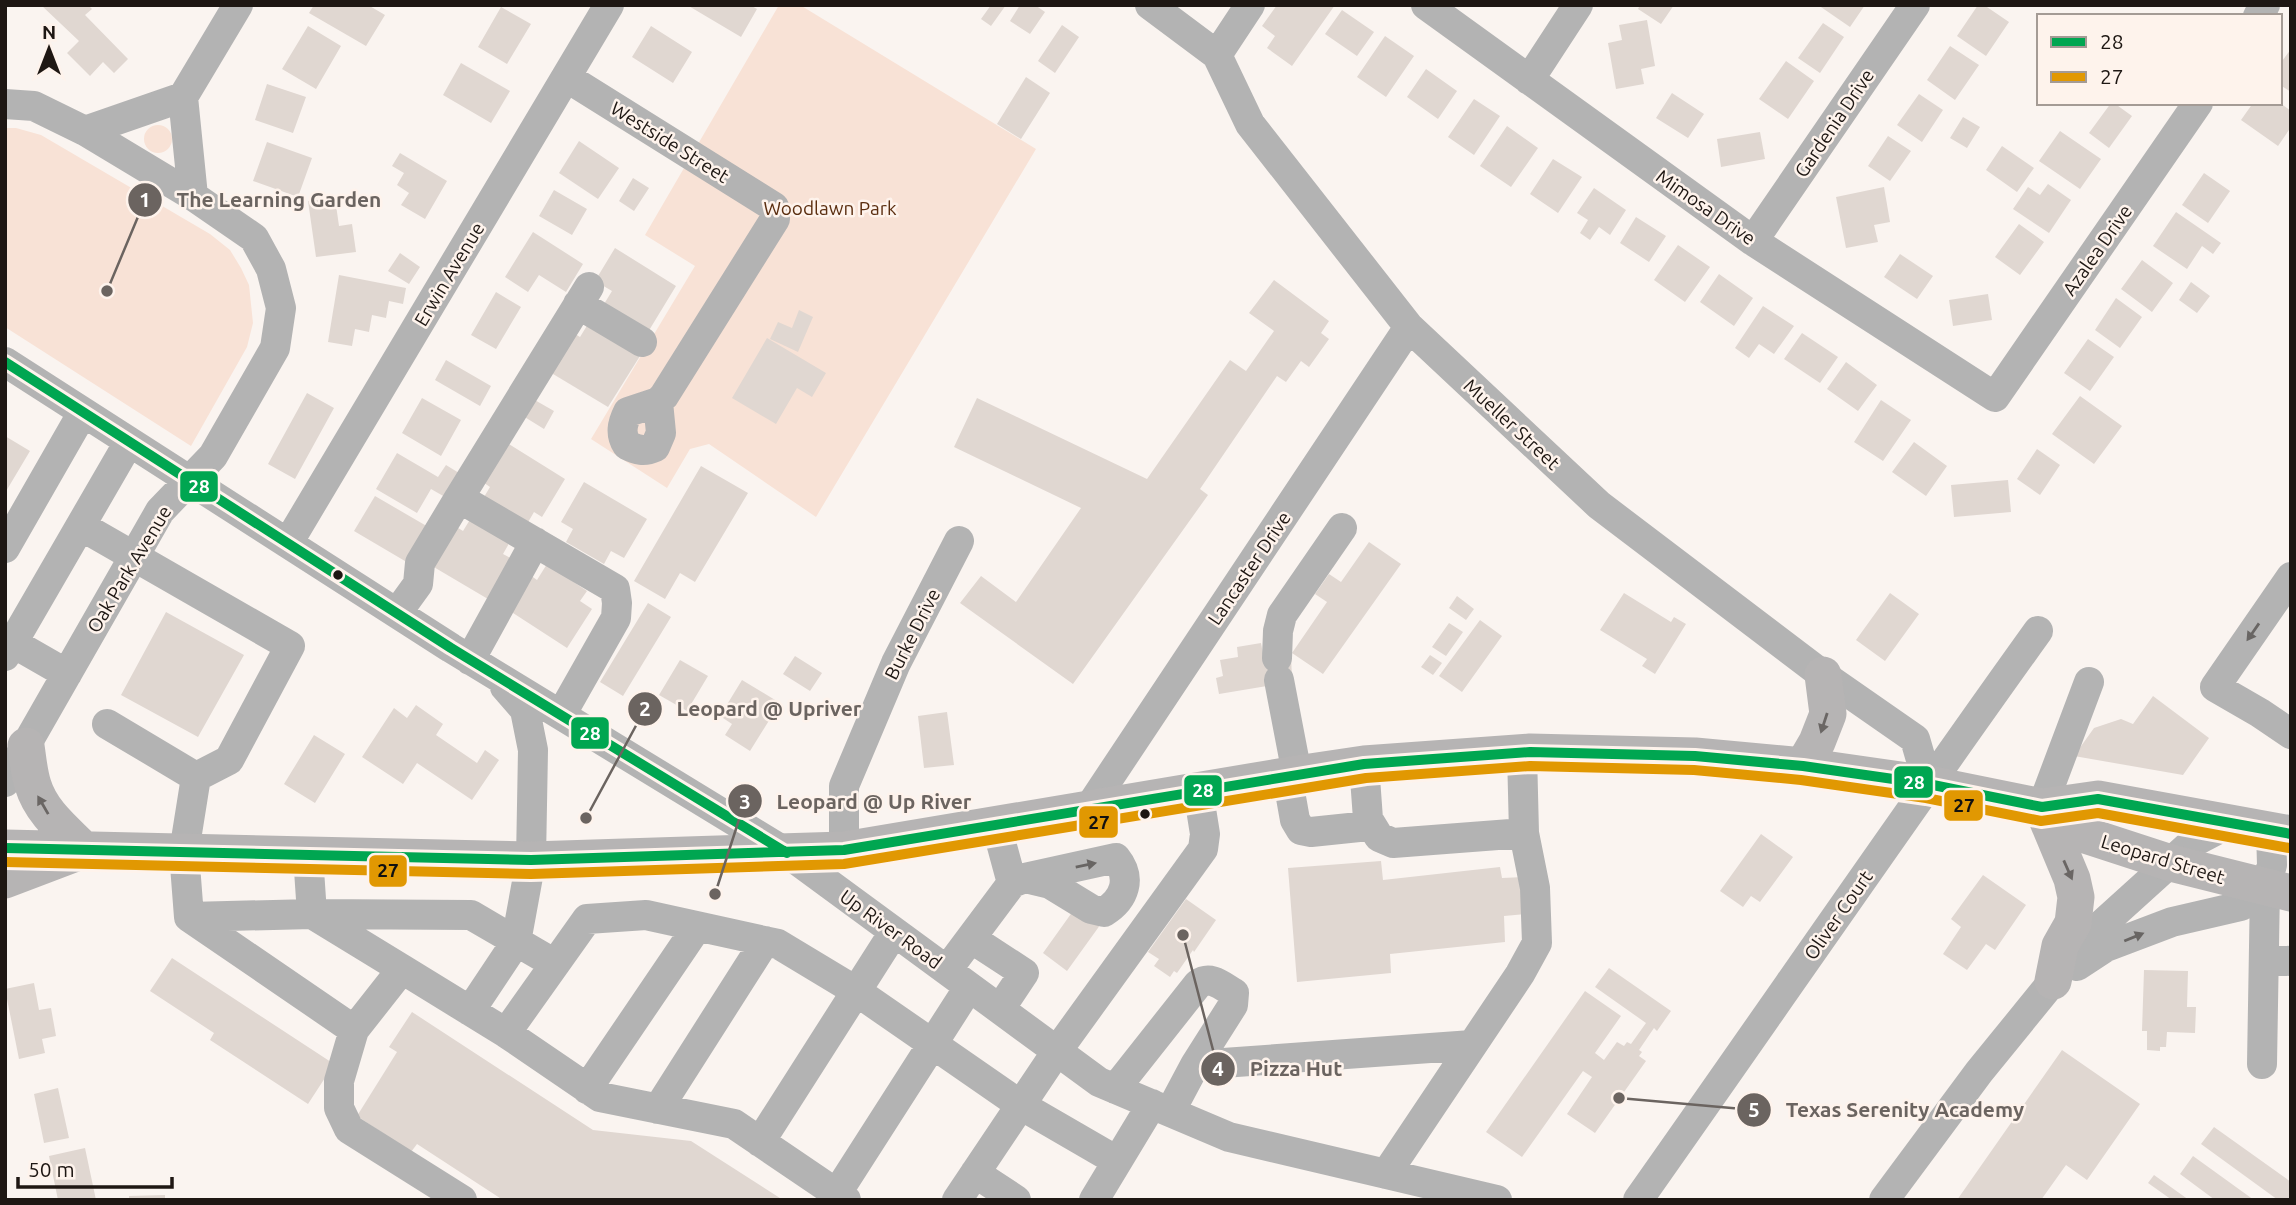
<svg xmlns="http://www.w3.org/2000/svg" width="2296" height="1205" viewBox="0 0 2296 1205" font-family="Ubuntu,sans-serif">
<rect width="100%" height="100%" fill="#faf4f0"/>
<path fill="#f8e2d6" d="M779,5H800L1036,149L816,517L709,444L690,449L667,488L591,439L695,266L645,235Z
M144 139a14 14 0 1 1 28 0a14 14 0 1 1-28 0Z
M16,128L41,135L210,234L230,250L241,268L249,285L253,323L247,347L191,446L5,327V128Z"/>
<path fill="#e0d7d1" d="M41,5H88L92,9L85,15L128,59L114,73L103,62L90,76L67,53L79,41Z
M314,5H368L385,15L366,46L309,13Z
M687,5H750L757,9L741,37Z
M991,5H1006L991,26L981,19Z
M1020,5H1035L1045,12L1030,34L1010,21Z
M1277,5H1335L1292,66L1267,48L1275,36L1262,26Z
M1640,5H1674L1661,24L1638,9Z
M1818,5H1865L1850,27Z
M1978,5H1984L2009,22L1986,56L1957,36Z
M501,7L531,24L507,64L478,47Z
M1342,10L1374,32L1357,56L1325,34Z
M1647,20L1655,66L1641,69L1644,84L1616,89L1608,43L1622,40L1619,25Z
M1823,23L1844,37L1820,73L1798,58Z
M1062,25L1079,37L1055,73L1038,61Z
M308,26L341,46L316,89L282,69Z
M651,26L692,52L673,83L632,57Z
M1385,36L1414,56L1386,97L1357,77Z
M1950,46L1979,65L1955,100L1927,80Z
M2291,49V92L2280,85V64Z
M1786,61L1814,81L1788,119L1759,99Z
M461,63L510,91L491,123L443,95Z
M1426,69L1457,91L1438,119L1407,97Z
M1026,77L1050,93L1021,139L997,124Z
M267,84L306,97L293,133L255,120Z
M1672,93L1704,114L1688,138L1656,118Z
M1919,94L1943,110L1922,142L1897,125Z
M1474,99L1500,116L1474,155L1448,137Z
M2111,103H2114L2132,116L2109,148L2089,133Z
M2253,103H2280L2291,111V127L2278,146L2241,120Z
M1963,117L1980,127L1967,148L1950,138Z
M1507,126L1538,148L1511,187L1480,166Z
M2060,131L2101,159L2080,189L2039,161Z
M1760,132L1765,159L1721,167L1717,139Z
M1888,136L1911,151L1890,181L1868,166Z
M579,141L619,168L598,199L559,173Z
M267,142L312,158L298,197L253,181Z
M2002,146L2034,168L2017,192L1986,170Z
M400,153L447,181L425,219L401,205L409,193L397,185L404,173L392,166Z
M1553,159L1582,177L1558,213L1530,194Z
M2204,173L2230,191L2208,223L2182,205Z
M633,178L649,188L634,211L619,201Z
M2048,184L2071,200L2049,233L2013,209L2028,187L2040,195Z
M1884,187L1890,222L1874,225L1878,242L1846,248L1836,197Z
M1594,188L1626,210L1610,235L1599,227L1590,240L1580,233L1588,220L1577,213Z
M554,190L587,209L572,235L539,216Z
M335,198L339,226L352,224L356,252L316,257L308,201Z
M2176,212L2221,243L2213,254L2202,246L2187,269L2153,246Z
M1636,217L1666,236L1649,262L1620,243Z
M2019,224L2044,242L2020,275L1995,257Z
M533,232L583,264L566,292L539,275L528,292L505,277Z
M1678,245L1710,267L1685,302L1654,280Z
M615,248L676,286L645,337L601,309L612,291L595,281Z
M400,253L420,267L409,284L388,271Z
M1900,254L1933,276L1917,299L1884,277Z
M2142,260L2173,283L2152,312L2121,289Z
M1719,274L1753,298L1734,326L1700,302Z
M339,275L406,288L403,304L389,301L386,318L372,315L369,332L355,329L352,346L328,342Z
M1274,280L1329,321L1321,333L1329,339L1309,367L1301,361L1286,382L1277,376L1200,489L1208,495L1073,684L960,603L981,576L1016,602L1081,508L954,447L977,398L1147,479L1230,360L1246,371L1274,331L1249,313Z
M2191,282L2210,296L2197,313L2179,300Z
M496,292L521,307L496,349L471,335Z
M1988,294L1992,320L1953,326L1949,300Z
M2116,298L2142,317L2120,348L2095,330Z
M1763,306L1794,326L1774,354L1759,344L1749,358L1735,348Z
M799,310L813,317L798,352L770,339L778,322L792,328Z
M588,324L640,356L608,407L543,368L567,329L580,337Z
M1802,333L1838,357L1820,383L1784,359Z
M767,338L826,373L812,397L797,388L776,424L732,398Z
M2088,339L2114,357L2090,391L2064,373Z
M446,360L491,386L480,406L435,380Z
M1846,362L1877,385L1858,411L1827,389Z
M307,393L334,408L295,479L268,464Z
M2080,396L2122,426L2094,464L2052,434Z
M422,398L461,420L441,456L402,433Z
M533,399L554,411L544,429L523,416Z
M1881,400L1911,420L1883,461L1854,442Z
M5,436L30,451L5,493Z
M501,439L565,479L542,517L534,512L527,524L484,497L490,487L477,478Z
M1914,442L1947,466L1926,496L1892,472Z
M2037,449L2060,465L2040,495L2017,479Z
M397,453L438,477L446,465L459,473L445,497L431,489L417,513L376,489Z
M701,466L748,493L695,582L680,573L665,599L634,581Z
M2008,480L2011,512L1954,517L1951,485Z
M584,482L647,519L624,558L611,551L604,564L566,542L573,529L561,522Z
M375,496L430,528L410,564L354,531Z
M471,518L511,540L503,554L516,561L493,602L427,563L450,523L463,531Z
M1369,542L1401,564L1323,674L1292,653L1327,602L1315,594L1329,574L1341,582Z
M547,564L587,591L580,601L592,609L567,648L507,609L530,575L537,580Z
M1624,593L1671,622L1674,617L1686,624L1655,674L1642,666L1647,659L1600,630Z
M1890,593L1919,614L1885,661L1856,640Z
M1457,596L1474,609L1466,620L1449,608Z
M648,603L671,617L623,696L600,682Z
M166,612L244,655L198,737L121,695Z
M1480,620L1502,636L1462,692L1439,676Z
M1449,623L1463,632L1446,656L1432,647Z
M1261,643L1264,659L1291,656L1292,678L1267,686L1219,694L1216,678L1223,676L1220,660L1238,657L1237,647Z
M1430,655L1442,663L1433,675L1421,667Z
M795,656L822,673L810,691L783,674Z
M680,660L708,676L687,711L659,695Z
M742,680L780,703L750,751L725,735L732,724L720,716Z
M2153,696L2209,738L2183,775L2074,756L2094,728L2121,719L2133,724Z
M416,705L443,724L436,735L477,763L485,750L499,760L472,800L417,763L403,784L362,757L394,708L407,718Z
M947,712L954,765L924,768L918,716Z
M314,735L345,754L315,803L284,784Z
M1761,834L1793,857L1760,902L1751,896L1743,907L1720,891Z
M1381,861L1383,880L1500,867L1502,878L1524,877L1527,914L1504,916L1505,942L1390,954L1391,973L1297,982L1288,868Z
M1983,875L2026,905L1995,950L1986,944L1967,970L1943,954L1961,927L1951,919Z
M1186,899L1216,920L1194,952L1193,950L1177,973L1174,971L1170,977L1154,966L1159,959L1148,952Z
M1078,904L1103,921L1067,971L1043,953Z
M172,958L334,1064L308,1104L210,1040L214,1033L150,991Z
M1609,968L1671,1011L1657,1031L1654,1028L1639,1050L1642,1052L1639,1056L1646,1061L1595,1133L1567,1114L1592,1077L1583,1071L1522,1157L1486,1132L1585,991L1621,1016L1595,1053L1604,1060L1617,1042L1624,1046L1627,1042L1631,1044L1646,1023L1595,987Z
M2144,970L2188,971L2187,1007H2196L2195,1033L2167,1032L2166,1047H2160V1051L2147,1050V1031H2142Z
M34,983L39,1010L51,1008L56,1036L42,1039L45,1053L19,1059L5,989Z
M412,1012L593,1130L691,1141L783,1200H503L417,1144L411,1152L357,1116L397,1052L389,1047Z
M2062,1050L2140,1104L2087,1180L2066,1165L2041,1200H1957Z
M58,1088L69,1138L44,1143L34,1094Z
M2214,1127L2291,1182V1200H2278L2201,1144Z
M85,1148L96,1200H58L49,1156Z
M2193,1156L2254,1200H2215L2180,1174Z
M2154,1175L2189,1200H2172L2148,1183Z
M165,1195V1200H129V1196Z"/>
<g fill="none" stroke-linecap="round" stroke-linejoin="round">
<path stroke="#b3b3b3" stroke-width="30" d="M1150,5L1217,55L1250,124L1409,327L1599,505L1823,675L1915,739L1928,784
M1426,5L1753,241L1995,397L2198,103
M2258,16L2265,5
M1217,55L1250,5
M566,77L774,207L775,219L664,396L658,402L628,412C622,424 620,434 627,445C637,450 644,452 655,447L661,433L658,402
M1529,80L1578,5
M183,97L193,196
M5,104L34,106L85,131L193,196L254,238L271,269L281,308L275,348L213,456L160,511L5,782
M85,131L183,97L238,5
M1753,241L1915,5
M578,304L642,342
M5,362L451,648L787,853L1099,1082L1229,1137L1497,1200
M459,498L589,287
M81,526L290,646L229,760L196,777L184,852L189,917L354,1030L402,969L506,1033L600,1097L734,1124L846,1200
M288,543L609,5
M5,548L83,412
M2291,577L2215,687L2260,713L2291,734
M397,613L418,584L420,563L459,498L615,589L617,603L616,618L561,715
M13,643L67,674
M5,656L129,442
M1277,658L1278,631L1282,615L1342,528
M470,660L535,542
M1279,680L1297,774
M107,724L196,777
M1287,775L1295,820L1301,830L1311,832L1359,827L1368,819L1364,764
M2042,807L2089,682
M1089,808L1409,327
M1368,819L1379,837L1393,843L1524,833
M844,850V786L896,663L959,541
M308,855L312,914L402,969
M1012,883L1025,878L1116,858C1132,878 1125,899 1104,912L1091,909L1050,884L1025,878
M189,917L312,914L471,915L555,964
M972,939L1024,973L1000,1009
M2264,960L2291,961
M2077,966L2106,947L2172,922L2241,906L2265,888L2272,865L2271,830
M947,970L1012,883L996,824
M470,1011L516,942L531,860L533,750L525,710L505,687
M354,1030L339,1081V1108L349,1129L462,1200
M506,1033L587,919L646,915L778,944L856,991L1022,1106L1117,1161
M2262,1064L2265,888
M587,1089L697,927
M1115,1089L1198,984C1211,975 1222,986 1234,993L1233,1005L1195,1065
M658,1109L765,941
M1170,1112L1195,1065L1472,1045
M760,1142L894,932
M975,1173L1016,1200
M1386,1174L1520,974L1537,943L1535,888L1524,833L1522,753
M837,1193L969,987
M957,1200L1057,1051L1203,849L1205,834L1198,790
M1094,1200L1152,1104
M1638,1200C1772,1010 1903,819 2038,631
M1884,1200L1979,1072L2053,981L2077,947L2192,843L2232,822"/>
<path stroke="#b6b4b4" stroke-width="37" d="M1803,766L1817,742L1828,714L1823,675
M2042,807L2085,835L2171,863L2291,893
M2042,807L2072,879L2076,897L2073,923L2060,946L2053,981
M5,848L531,860L844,850L1297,774L1364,764L1530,752L1695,756L1803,766L1928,784L2042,807L2098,799L2291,834
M5,880L84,850C64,830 41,812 33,785C29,773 28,759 26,746"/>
<g stroke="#fef3ec" stroke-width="16">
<path id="bus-1" d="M5,362L451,648L787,853
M5,848L531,860L844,850L1364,764L1530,752L1695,756L1803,766L1928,784L2042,807L2098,799L2291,834"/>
</g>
<g stroke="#fef3ec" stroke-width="16">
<path id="bus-2" d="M5,862L531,874L844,864L1366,778L1530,766L1694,770L1801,780L1926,798L2041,821L2098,813L2289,848"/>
</g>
<use href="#bus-1" stroke="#00a651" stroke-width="10"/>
<use href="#bus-2" stroke="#e19802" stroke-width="10"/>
</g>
<defs><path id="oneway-solid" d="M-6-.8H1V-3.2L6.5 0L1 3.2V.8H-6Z" transform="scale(1.75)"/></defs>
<g fill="#686563">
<use href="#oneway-solid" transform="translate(2253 632) rotate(125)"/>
<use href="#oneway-solid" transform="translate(1086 865) rotate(-12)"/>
<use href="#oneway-solid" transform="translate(2134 937) rotate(-22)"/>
</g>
<g fill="#6a6664">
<use href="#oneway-solid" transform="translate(1824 723) rotate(108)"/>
<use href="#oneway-solid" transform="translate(43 805) rotate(-120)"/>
<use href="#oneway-solid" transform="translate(2068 870) rotate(66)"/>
</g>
<g fill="#1e1713" stroke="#fef3ec" stroke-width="2.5">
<circle cx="338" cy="575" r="6"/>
<circle cx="1145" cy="814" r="6"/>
</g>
<g text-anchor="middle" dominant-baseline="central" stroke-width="5" stroke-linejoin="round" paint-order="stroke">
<g font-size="19" fill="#1e1713" stroke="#fef3ec">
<text transform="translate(1834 123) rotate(-56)">Gardenia Drive</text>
<text transform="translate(670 142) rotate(32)">Westside Street</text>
<text transform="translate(1706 207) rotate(35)">Mimosa Drive</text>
<text transform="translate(2097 250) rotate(-55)">Azalea Drive</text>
<text transform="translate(449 274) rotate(-59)">Erwin Avenue</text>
<text transform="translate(1512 424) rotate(43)">Mueller Street</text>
<text transform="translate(1249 568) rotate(-56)">Lancaster Drive</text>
<text transform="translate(129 569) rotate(-59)">Oak Park Avenue</text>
<text transform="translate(912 634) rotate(-63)">Burke Drive</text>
<text transform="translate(2163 859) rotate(17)">Leopard Street</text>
<text transform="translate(1838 915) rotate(-55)">Oliver Court</text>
<text transform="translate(891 929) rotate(36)">Up River Road</text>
</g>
<g font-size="19" fill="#5b2e10" stroke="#fef3ec">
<text x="830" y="208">Woodlawn Park</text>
</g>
</g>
<path fill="none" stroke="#6b6460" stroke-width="2.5" d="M107 291L145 200M586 818L645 709M715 894L745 801M1183 935L1218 1069M1619 1098L1754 1110"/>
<g fill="#6b6460" stroke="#fef3ec" stroke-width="2.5">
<circle cx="107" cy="291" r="7"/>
<circle cx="586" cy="818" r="7"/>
<circle cx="715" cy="894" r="7"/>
<circle cx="1183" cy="935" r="7"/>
<circle cx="1619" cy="1098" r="7"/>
<circle cx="145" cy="200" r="18"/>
<circle cx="645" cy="709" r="18"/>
<circle cx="745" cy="801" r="18"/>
<circle cx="1218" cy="1069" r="18"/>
<circle cx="1754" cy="1110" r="18"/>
</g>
<g font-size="21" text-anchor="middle" font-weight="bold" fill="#fff">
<text x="145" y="207">1</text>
<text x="645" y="716">2</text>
<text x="745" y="809">3</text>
<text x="1218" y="1076">4</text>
<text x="1754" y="1117">5</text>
</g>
<g font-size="21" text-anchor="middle" font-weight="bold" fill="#6b6460" stroke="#fef3ec" stroke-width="5" stroke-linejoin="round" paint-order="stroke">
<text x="279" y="207">The Learning Garden</text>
<text x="769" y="716">Leopard @ Upriver</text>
<text x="874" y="809">Leopard @ Up River</text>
<text x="1296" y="1076">Pizza Hut</text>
<text x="1905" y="1117">Texas Serenity Academy</text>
</g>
<g stroke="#fef3ec" stroke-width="2.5">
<rect x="179" y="470" width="40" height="33" rx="7" fill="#00a651"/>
<rect x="570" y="716" width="40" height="34" rx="7" fill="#00a651"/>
<rect x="1893" y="765" width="41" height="34" rx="7" fill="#00a651"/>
<rect x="1183" y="774" width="40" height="33" rx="7" fill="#00a651"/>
<rect x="1943" y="789" width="41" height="33" rx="7" fill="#e19802"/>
<rect x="1078" y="805" width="41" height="34" rx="7" fill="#e19802"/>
<rect x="368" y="854" width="40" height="34" rx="7" fill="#e19802"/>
</g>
<g font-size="19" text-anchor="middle" font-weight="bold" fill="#fff">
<text x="199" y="493">28</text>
<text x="590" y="740">28</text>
<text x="1914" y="789">28</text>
<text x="1203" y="797">28</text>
</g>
<g font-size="19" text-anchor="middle" font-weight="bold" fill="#111">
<text x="1964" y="812">27</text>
<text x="1099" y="829">27</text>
<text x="388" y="877">27</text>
</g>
<rect width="2296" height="1205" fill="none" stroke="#1e1713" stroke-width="14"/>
<rect x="2037" y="14" width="245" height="91" fill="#fef3ec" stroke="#a49b95" stroke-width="2"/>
<rect x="2051" y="37" width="35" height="10" fill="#00a651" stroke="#a49b95" stroke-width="2"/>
<text x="2100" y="49" font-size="21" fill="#1e1713">28</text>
<rect x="2051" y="72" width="35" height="10" fill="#e19802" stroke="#a49b95" stroke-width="2"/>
<text x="2100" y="84" font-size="21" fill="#1e1713">27</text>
<g transform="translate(49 49)" stroke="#fef3ec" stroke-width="5" paint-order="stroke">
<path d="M0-5L12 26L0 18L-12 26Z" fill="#1e1713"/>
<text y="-10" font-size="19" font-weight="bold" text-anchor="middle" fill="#1e1713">N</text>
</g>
<path d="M18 1177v10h154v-10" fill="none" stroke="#1e1713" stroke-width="3.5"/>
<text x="28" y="1177" font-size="21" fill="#1e1713" stroke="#fef3ec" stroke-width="5" paint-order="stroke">50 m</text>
</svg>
